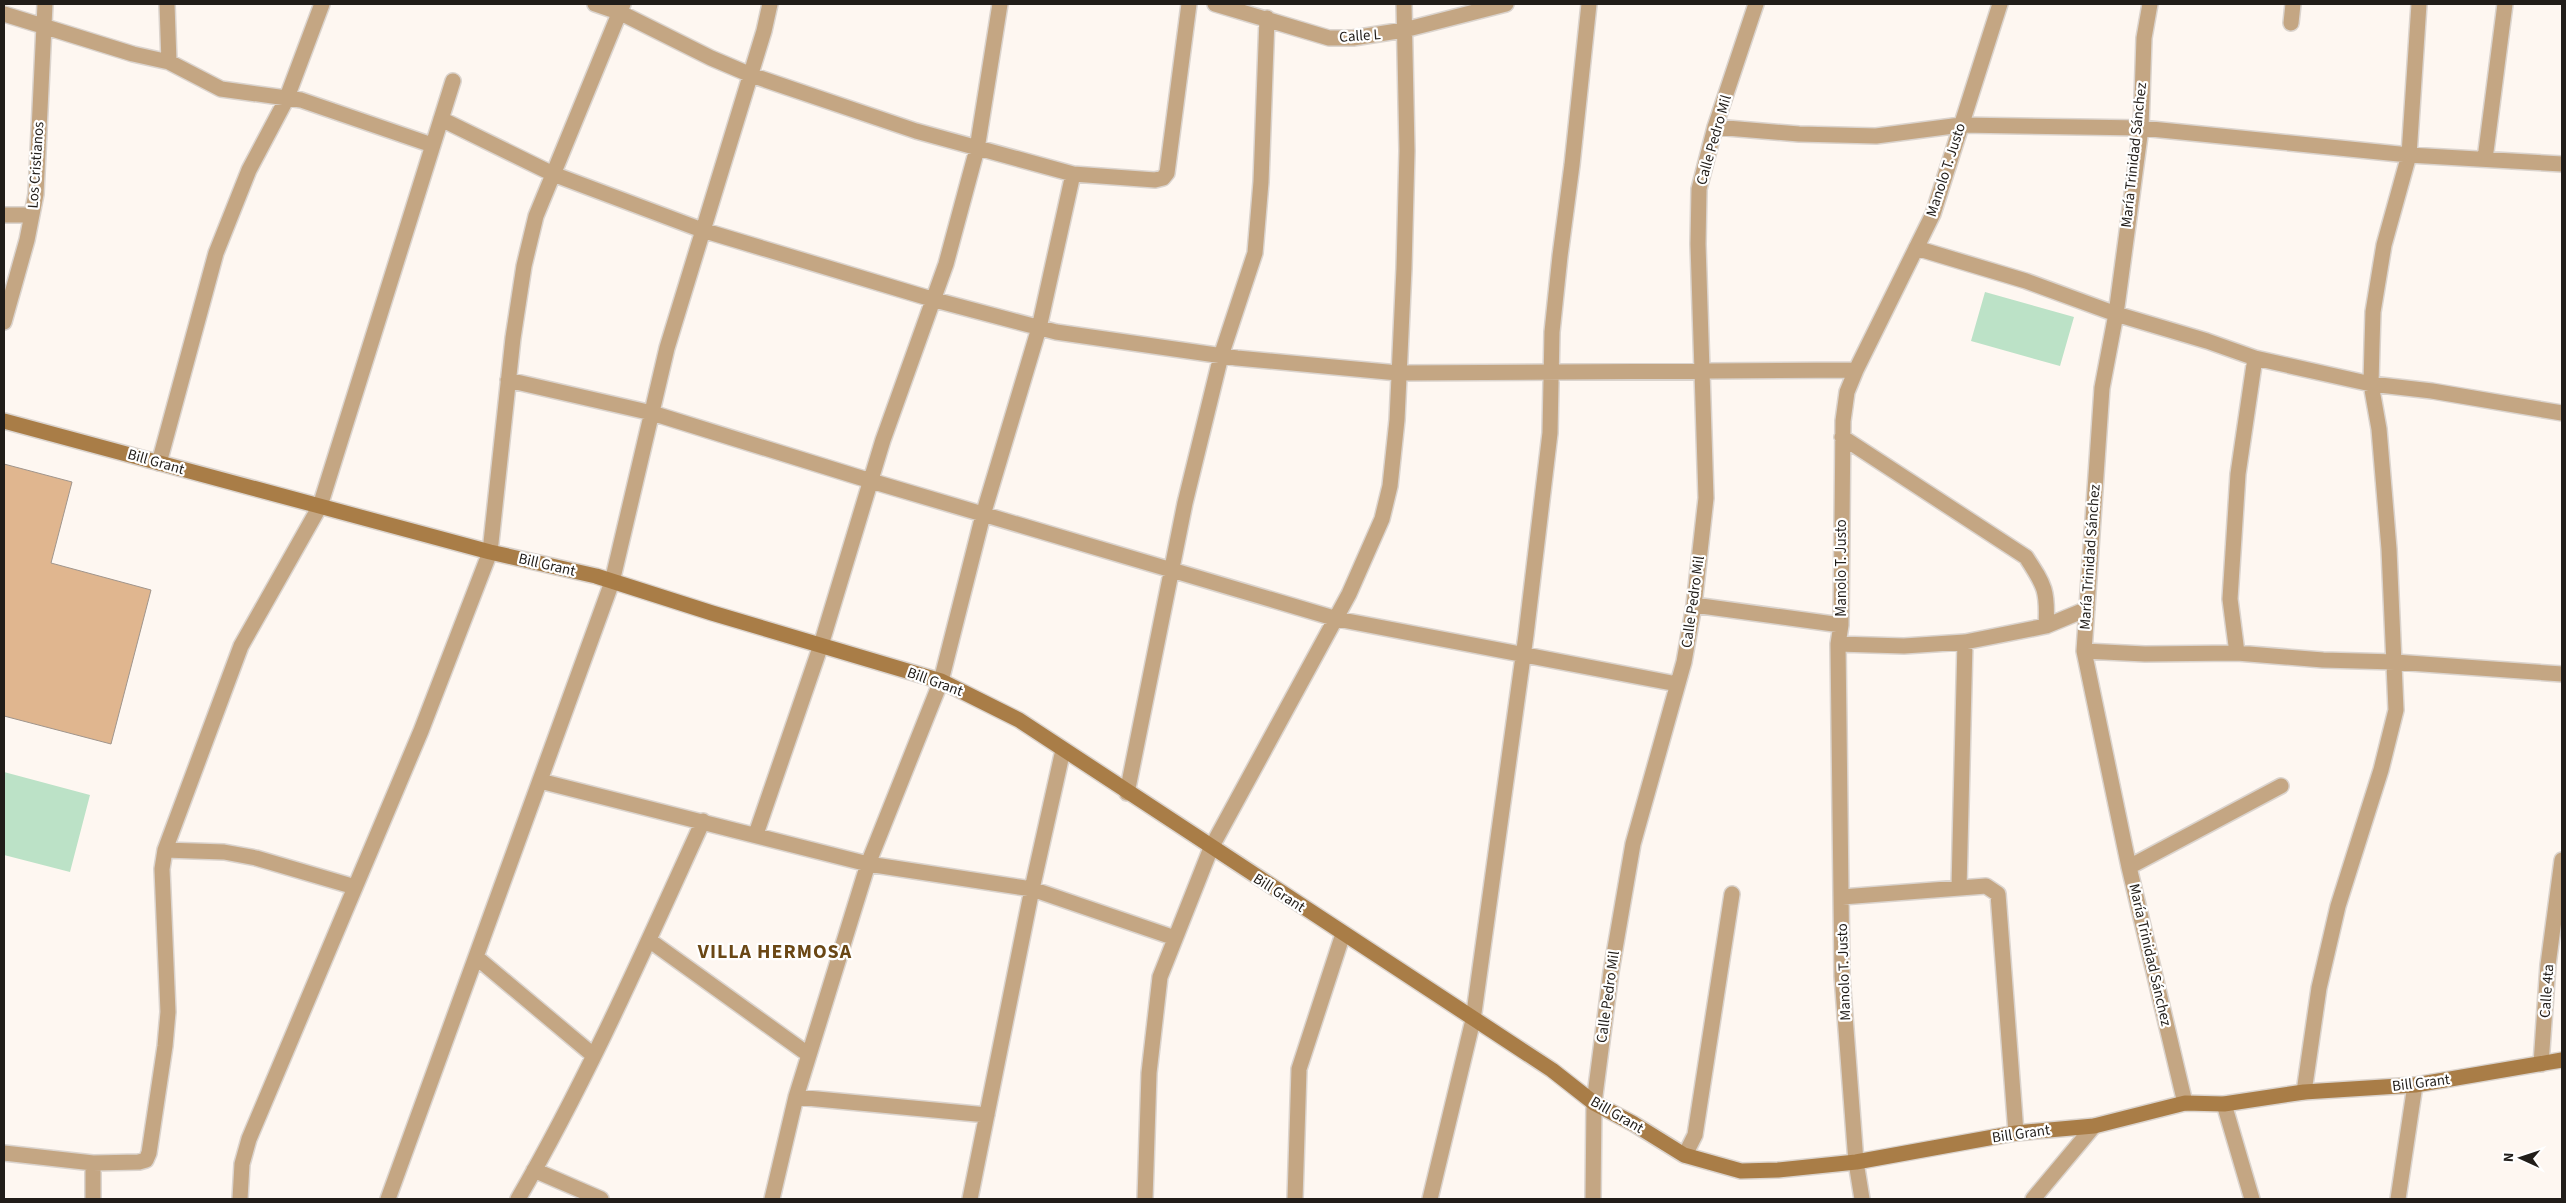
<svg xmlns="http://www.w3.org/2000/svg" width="2566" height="1203" viewBox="0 0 2566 1203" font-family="'Source Sans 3',sans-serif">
<rect width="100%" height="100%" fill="#fef7f1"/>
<path fill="#bce2c7" d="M1985,292L2074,317L2060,366L1971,341Z
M4,772L90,795L70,872L4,855Z"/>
<path fill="#e0b68f" stroke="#a0958c" d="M4,464L72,482L51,563L151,590L111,744L4,716Z"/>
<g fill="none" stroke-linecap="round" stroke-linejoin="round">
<g stroke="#dbd4ce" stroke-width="18">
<path id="street" d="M167,4L169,62
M595,4L621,13L711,58L751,75L916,131L1073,174L1155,180L1163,178L1167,173L1189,4
M1215,4L1329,38H1353L1404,30L1506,4
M2150,4L2144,38L2141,128L2116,314L2102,388L2084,651L2129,867L2185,1103
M4,14L133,54L169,62L221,89L301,100L432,145
M2291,23L2293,4
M441,119L553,174L702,230L935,300L1056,332L1237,358L1398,373L1856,370
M1715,127L1799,134L1876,136L1961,125L2141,128L2409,155L2562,164
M2485,159L2505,4
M4,215H32
M1916,248L2026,281L2116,314L2207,341L2255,358L2371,384L2432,391L2562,413
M4,322L27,240L36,194L45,4
M508,380L652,413L871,481L1337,619L1677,684
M1842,437L2026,557C2045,586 2048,591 2046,626
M159,463L216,253L249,170L286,100L322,4
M1694,605L1841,625
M1838,644L1904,646L1965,642L2046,626L2087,609
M2084,651L2145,654L2237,653L2323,660L2395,662L2562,674
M2237,653L2230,599L2238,474L2255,358
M540,781L868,864L1032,889L1175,938
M1127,793L1185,503L1221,356L1255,253L1261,182L1267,18
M756,834L821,645L883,440L946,264L977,149L1000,4
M165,850L224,852L256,858L355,887
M2129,867L2281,786
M1959,888L1965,642
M1842,897L1986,886L1998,894L2016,1133
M649,940L809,1055
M476,957L593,1055
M2541,1064L2548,965L2562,860
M2304,1092L2319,988L2338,906L2381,770L2396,710L2389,549L2379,429L2371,384L2372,345L2373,312L2384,245L2409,155L2419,4
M796,1097L987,1115
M2224,1104L2252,1199
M4,1153L93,1163L139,1162L146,1160L149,1153L165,1046L168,1012L162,869L165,850L241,646L320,506L453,81
M1685,1155L1695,1135L1732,894
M93,1163V1199
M534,1170L601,1199
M240,1199L242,1164L249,1139L421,731L490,552L513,338L524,266L536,216L623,4
M388,1199L612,582L667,348L764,31L770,4
M518,1199C588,1078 645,948 703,821
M772,1199L796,1097L868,864L941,681L983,515L1039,328L1073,174
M970,1199L1032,889L1063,750
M1145,1199L1149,1073L1160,977L1211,848L1349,594L1382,519L1390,486L1397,420L1404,268L1407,151L1404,4
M1295,1199L1299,1069L1343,934
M1430,1199L1473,1020L1526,635L1550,433L1552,332L1560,256L1572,165L1589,4
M1593,1199L1594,1103L1611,972L1633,844L1684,662L1694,605L1706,498L1698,244L1699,189L1715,127L1756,4
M1862,1199L1856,1162L1842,976L1838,644L1841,625L1843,421L1847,392L1856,370L1933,214L2000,4
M2033,1199L2094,1126
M2398,1199L2415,1085"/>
</g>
<g stroke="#dbd4ce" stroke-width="18">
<path id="secondary" d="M4,421L490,552L596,576L712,613L941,681L1019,720L1552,1070L1594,1103L1634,1124L1684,1155L1741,1171L1778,1170L1856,1162L2016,1133L2094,1126L2185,1103L2224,1104L2304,1092L2415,1085L2562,1060"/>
</g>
<use href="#street" stroke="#c4a683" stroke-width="15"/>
<use href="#secondary" stroke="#a97d47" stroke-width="15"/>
</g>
<g text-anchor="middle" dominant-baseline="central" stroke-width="4.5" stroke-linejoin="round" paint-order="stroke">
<g font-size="15" fill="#211d19" stroke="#fff">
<text transform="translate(1360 36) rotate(-4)">Calle L</text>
<text transform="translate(1714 140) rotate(-74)">Calle Pedro Mil</text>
<text transform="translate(2134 155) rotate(-84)">María Trinidad Sánchez</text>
<text transform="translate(36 165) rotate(-86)">Los Cristianos</text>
<text transform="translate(1946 170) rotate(-72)">Manolo T. Justo</text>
<text transform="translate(156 462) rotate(16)">Bill Grant</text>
<text transform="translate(2090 557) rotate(-86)">María Trinidad Sánchez</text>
<text transform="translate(547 565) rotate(13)">Bill Grant</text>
<text transform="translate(1841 568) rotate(-90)">Manolo T. Justo</text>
<text transform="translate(1693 602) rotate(-82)">Calle Pedro Mil</text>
<text transform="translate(935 682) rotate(20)">Bill Grant</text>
<text transform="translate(1279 893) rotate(33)">Bill Grant</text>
<text transform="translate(2150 955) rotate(77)">María Trinidad Sánchez</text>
<text transform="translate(1844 972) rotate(-92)">Manolo T. Justo</text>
<text transform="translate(2547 991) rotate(-86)">Calle 4ta</text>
<text transform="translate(1608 997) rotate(-82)">Calle Pedro Mil</text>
<text transform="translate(2421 1083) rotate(-7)">Bill Grant</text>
<text transform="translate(1617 1115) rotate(30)">Bill Grant</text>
<text transform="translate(2021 1134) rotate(-8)">Bill Grant</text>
</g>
<g font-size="20" font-weight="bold" letter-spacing="1" fill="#6a4715" stroke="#fff">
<text x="775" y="952">VILLA HERMOSA</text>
</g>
</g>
<rect width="2566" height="1203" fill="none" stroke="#211d19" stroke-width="10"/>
<g transform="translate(2521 1158) rotate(273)" stroke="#ffffff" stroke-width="4" paint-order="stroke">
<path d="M0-4L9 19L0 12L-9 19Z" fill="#211d19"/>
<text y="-8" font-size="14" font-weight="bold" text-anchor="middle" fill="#211d19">N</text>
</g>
</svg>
